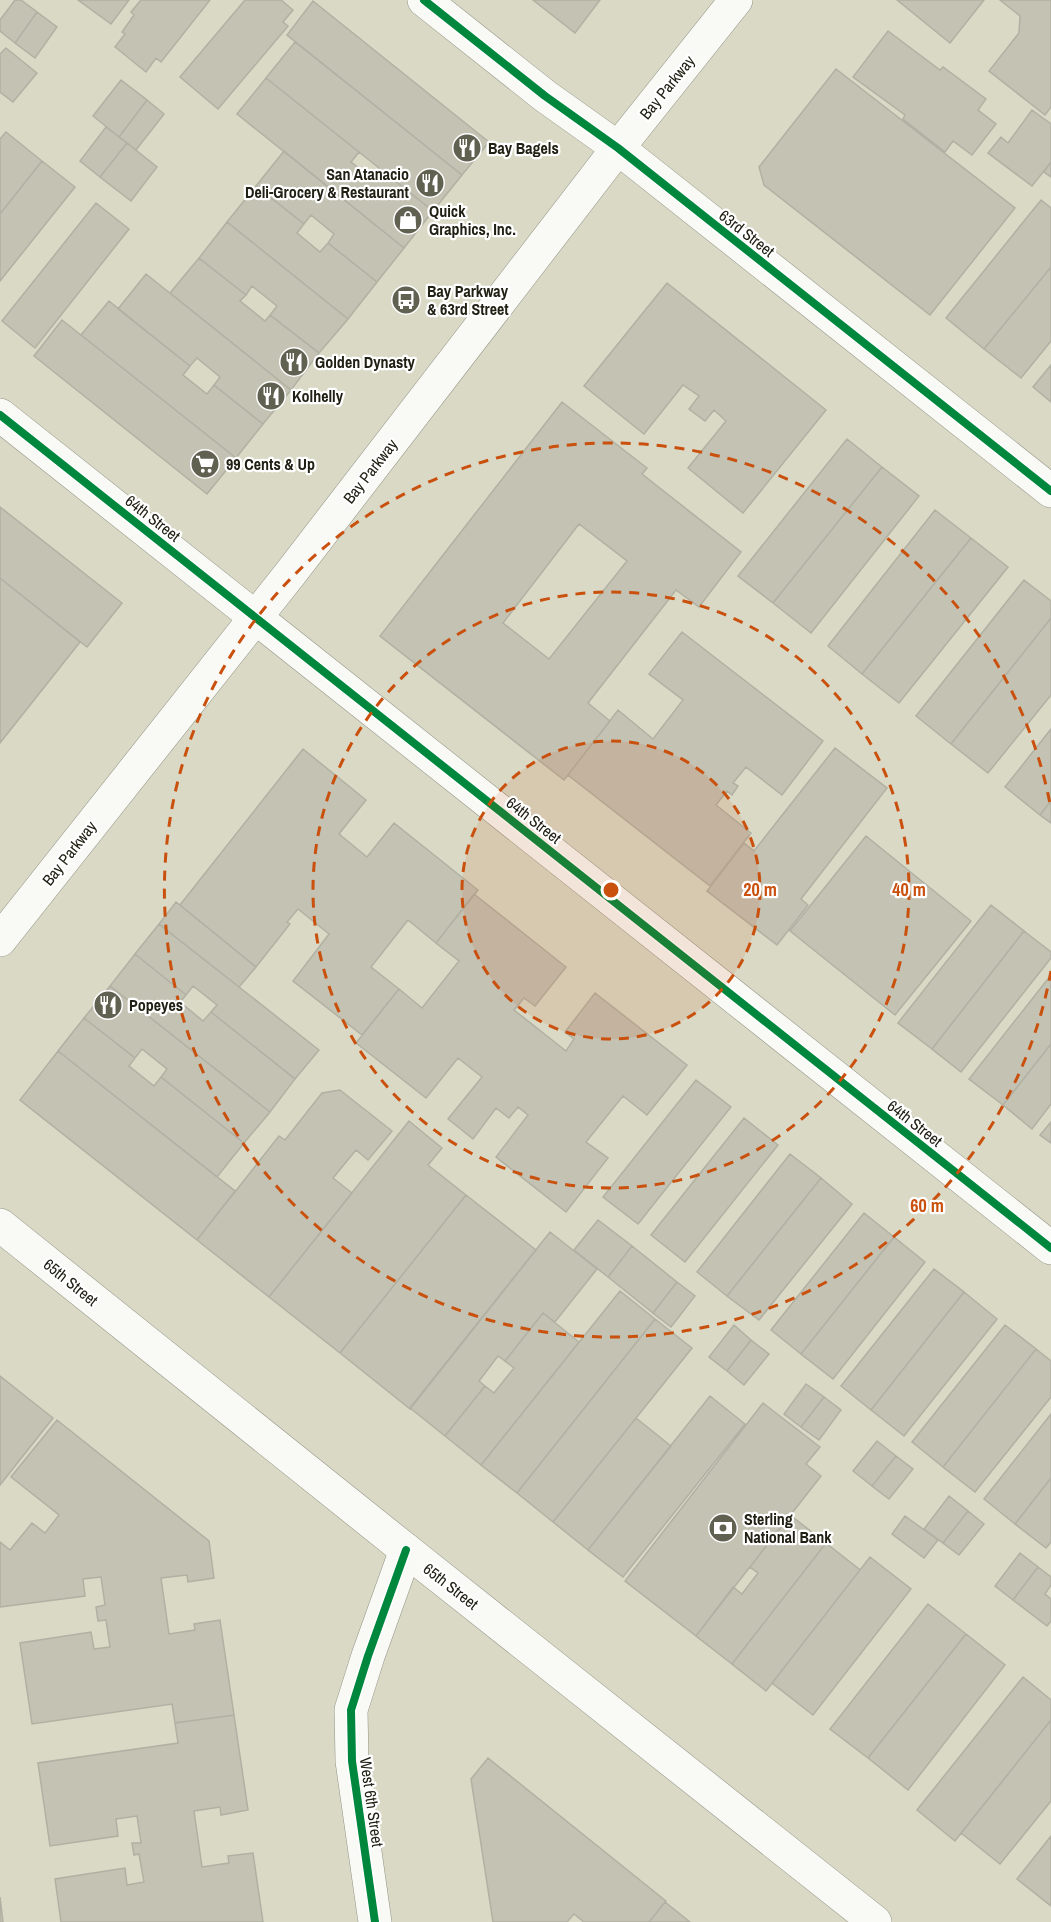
<svg xmlns="http://www.w3.org/2000/svg" width="1051" height="1922" viewBox="0 0 1051 1922" font-family="'Archivo Narrow',sans-serif">
<rect width="100%" height="100%" fill="#d9d9c6"/>
<path fill="#c3c2b3" stroke="#b1b1a3" stroke-width="1.5" fill-rule="evenodd" d="M15,0H21L37,12L15,43L0,31V20Z
M78,0H129L111,24Z
M141,0H210L161,62L156,58L146,72L115,47L125,34L122,32L134,15L131,12Z
M245,0H281L293,10L283,22L288,26L218,109L180,77Z
M533,0H600L575,33Z
M897,0H984L950,43Z
M1000,0H1051V107L1045,115L989,71L1019,33L1020,16Z
M313,1L489,142L462,175L287,35Z
M37,12L57,27L35,58L15,43Z
M888,31L940,70L943,67L986,99L978,110L996,124L972,155L953,141L945,152L903,119L905,115L853,77Z
M295,42L462,175L433,211L266,78Z
M6,48L37,73L13,102L0,92V54Z
M836,69L1015,208L930,315L764,185L759,167Z
M266,78L359,152L351,162L376,181L384,172L433,211L404,248L237,114Z
M121,80L147,100L119,137L93,116Z
M147,100L164,114L136,150L119,137Z
M1032,110L1051,124V162L1032,186L988,153L1001,137L1008,143Z
M106,127L127,143L100,177L80,161Z
M6,132L42,161L0,214V139Z
M127,143L157,167L131,201L100,177Z
M284,151L404,248L377,282L328,243L334,234L311,215L304,224L256,186Z
M42,161L75,187L0,281V214Z
M1051,162V177L1044,172Z
M256,186L304,224L297,233L320,252L328,243L377,282L348,319L227,222Z
M1041,200L1051,208V267L984,349L946,318Z
M96,203L129,229L35,348L2,321Z
M227,222L348,319L319,353L270,315L277,306L252,286L246,295L199,258Z
M199,258L246,295L240,301L265,321L270,315L319,353L291,390L170,293Z
M1051,267V341L1021,378L984,349Z
M146,274L291,390L263,424L214,385L220,377L197,358L190,366L118,309Z
M667,283L826,410L743,513L688,468L726,421L714,410L705,421L689,409L699,396L683,385L644,434L584,386Z
M109,301L190,366L183,375L207,394L214,385L263,424L236,458L81,335Z
M62,320L236,458L207,494L34,356Z
M1051,365V402L1033,387Z
M562,402L647,468L642,474L741,552L699,607L676,590L588,703L610,721L564,780L380,636ZM579,524L627,561L549,659L503,623Z
M847,439L882,467L773,603L738,576Z
M882,467L919,496L811,633L773,603Z
M0,507L122,603L87,647L0,578Z
M935,510L971,538L862,674L828,646Z
M971,538L1008,567L899,703L862,674Z
M0,578L80,642L0,743Z
M1024,580L1051,601V618L951,744L916,716Z
M1051,618V695L988,773L951,744Z
M682,632L823,741L782,795L746,767L733,783L738,786L732,795L727,791L716,805L751,833L710,886L568,775L618,710L653,739L683,700L649,674Z
M1051,729V801L1040,815L1005,787Z
M835,748L887,788L801,899L808,905L777,945L707,891L744,843L754,851Z
M303,749L366,800L339,834L367,857L394,823L478,890L436,943L408,920L371,967L399,989L362,1035L293,981L329,934L298,909L287,922L290,924L256,967L180,905Z
M1051,801V823L1040,815Z
M866,836L971,921L895,1015L790,931Z
M474,894L566,967L535,1006L524,998L514,1010L566,1051L574,1039L565,1032L595,993L687,1065L647,1115L623,1096L586,1142L608,1158L566,1212L496,1157L528,1115L518,1107L509,1118L496,1108L473,1139L448,1119L482,1077L458,1058L426,1098L356,1043L399,989L422,1008L459,961L436,943Z
M176,902L256,967L239,987L159,924Z
M991,905L1024,931L932,1049L898,1023Z
M159,924L319,1050L295,1079L211,1012L217,1005L193,986L186,995L135,954Z
M1024,931L1051,952V958L961,1072L932,1049Z
M135,954L186,995L180,1002L203,1021L211,1012L295,1079L270,1112L110,986Z
M1051,975V1044L1003,1105L969,1079Z
M110,986L270,1112L244,1143L161,1077L167,1069L142,1049L135,1058L84,1018Z
M84,1018L135,1058L129,1066L154,1086L161,1077L244,1143L217,1177L58,1051Z
M1051,1044V1104L1032,1129L1003,1105Z
M58,1051L235,1191L197,1240L20,1100Z
M696,1080L731,1107L638,1224L603,1197Z
M340,1090L392,1131L368,1160L356,1150L333,1178L352,1193L269,1297L197,1240L279,1136L285,1140L322,1093Z
M744,1118L778,1145L685,1262L651,1235Z
M409,1121L442,1148L428,1165L466,1195L340,1353L269,1297Z
M1051,1122V1143L1040,1135Z
M790,1154L821,1178L727,1296L697,1272Z
M821,1178L852,1204L759,1320L727,1296Z
M466,1195L536,1250L410,1409L340,1353Z
M864,1213L894,1237L801,1354L771,1330Z
M598,1220L632,1246L608,1277L574,1250Z
M550,1232L597,1269L555,1322L543,1313L505,1361L498,1356L479,1381L485,1386L445,1436L410,1408Z
M894,1237L925,1262L833,1379L801,1354Z
M632,1246L677,1282L653,1313L608,1277Z
M934,1269L964,1292L871,1410L841,1386Z
M677,1282L695,1296L671,1327L653,1313Z
M620,1291L655,1319L517,1493L481,1465Z
M964,1292L997,1319L904,1436L871,1410Z
M543,1313L579,1342L481,1465L445,1436L485,1386L494,1393L514,1368L505,1361Z
M655,1319L692,1348L553,1522L517,1493Z
M734,1325L751,1340L727,1371L709,1357Z
M1005,1325L1036,1349L943,1467L912,1442Z
M751,1340L769,1354L744,1385L727,1371Z
M1036,1349L1051,1361V1397L975,1492L943,1467Z
M0,1376L53,1418L0,1485Z
M806,1384L824,1397L801,1427L784,1414Z
M710,1396L745,1424L623,1577L588,1550Z
M824,1397L841,1410L819,1440L801,1427Z
M763,1403L820,1447L806,1464L821,1476L696,1636L625,1581Z
M1051,1414V1478L1015,1524L984,1499Z
M636,1418L671,1446L588,1550L553,1522Z
M57,1420L209,1541L214,1578L188,1582L187,1575L161,1578L169,1634L195,1630L194,1624L220,1620L234,1715L175,1723L172,1704L32,1724L20,1643L91,1632L94,1649L110,1647L106,1620L98,1621L96,1607L105,1605L101,1577L83,1579L85,1596L0,1607V1542L10,1550L32,1523L45,1533L59,1515L11,1477Z
M877,1441L896,1456L872,1486L853,1471Z
M896,1456L913,1469L889,1499L872,1486Z
M1051,1478V1542L1046,1548L1015,1524Z
M949,1496L968,1511L943,1543L924,1529Z
M968,1511L984,1524L959,1555L943,1543Z
M790,1515L826,1543L732,1664L696,1636L733,1587L742,1594L758,1573L750,1567Z
M905,1516L938,1540L924,1558L892,1534Z
M826,1543L860,1570L766,1691L732,1664Z
M1020,1553L1038,1567L1013,1600L995,1586Z
M870,1557L911,1589L813,1715L772,1683Z
M1038,1567L1051,1577V1585L1045,1594L1051,1599V1621L1047,1626L1013,1600Z
M928,1604L966,1634L868,1758L830,1729Z
M966,1634L1005,1665L908,1790L868,1758Z
M1023,1677L1051,1700V1720L955,1841L917,1810Z
M234,1715L248,1810L221,1815L220,1807L194,1811L202,1867L229,1863L228,1856L253,1853L263,1922H61L55,1879L125,1868L127,1885L144,1882L139,1854L134,1855L132,1843H141L137,1816L116,1819L118,1836L50,1846L38,1763L178,1743L175,1723Z
M1051,1720V1801L1000,1864L961,1833Z
M488,1758L666,1901L649,1922H584L574,1914L567,1922H493L471,1779Z
M1051,1836V1906L1017,1879Z
M0,1897L3,1922H0Z
M665,1902L690,1922H649Z"/>
<g fill="none" stroke-linecap="round" stroke-linejoin="round">
<g stroke="#939385" stroke-width="34">
<path id="minor" d="M424,0L545,96L618,148L1051,491
M0,415L1051,1248
M375,1922L352,1761L351,1710L368,1656L406,1550"/>
</g>
<g stroke="#939385" stroke-width="34">
<path id="secondary" d="M0,1225L406,1550L875,1922"/>
</g>
<g stroke="#939385" stroke-width="34">
<path id="primary" d="M0,940L290,574L618,148L736,0"/>
</g>
<use href="#minor" stroke="#f9f9f6" stroke-width="33"/>
<use href="#secondary" stroke="#f9f9f6" stroke-width="33"/>
<use href="#primary" stroke="#f9f9f6" stroke-width="33"/>
<g stroke="#fff" stroke-width="11">
<path id="cycleway" d="M424,0L545,96L618,148L1051,491
M0,415L1051,1248
M375,1922L352,1761L351,1710L368,1656L406,1550"/>
</g>
<use href="#cycleway" stroke="#00873e" stroke-width="8"/>
</g>
<circle cx="611" cy="890" r="149" fill="#ca500d" fill-opacity=".12"/>
<g fill="none" stroke="#ca500d" stroke-width="3" stroke-dasharray="10 8">
<circle cx="611" cy="890" r="149"/>
<circle cx="611" cy="890" r="298"/>
<path d="M1051 971A447 447 0 1 1 1051 809"/>
</g>
<defs>
<g id="restaurant-disc" transform="scale(1.5)"><circle r="9.5" fill="#616152" stroke="#fff"/><path d="M-5-6h1v4h1v-4h1v4h1v-4h1v5L-1.5 .5V6h-2V.5L-5-1ZM5-6V6H3V1.5H1.5Q1.5-4 5-6Z" fill="#fff"/></g>
<g id="shop-disc" transform="scale(1.5)"><circle r="9.5" fill="#616152" stroke="#fff"/><path d="M-5-2.5h2.3a2.7 3.5 0 0 1 5.4 0H5L5.5 6h-11ZM-1.5-2.5h3a1.5 2.3 0 0 0-3 0Z" fill="#fff"/></g>
<g id="bus-disc" transform="scale(1.5)"><circle r="9.5" fill="#616152" stroke="#fff"/><path d="M-5-6H5V4H4V6H2V4H-2V6H-4V4H-5ZM-3.5-4V0h7V-4ZM-3.5 1.2v1.5H-2V1.2ZM2 1.2v1.5H3.5V1.2Z" fill="#fff"/></g>
<g id="supermarket-disc" transform="scale(1.5)"><circle r="9.5" fill="#616152" stroke="#fff"/><path d="M-6-5.5h2.5l.6 2H6L4.5 2H-2.5L-4.4-4H-6ZM-1.5 3.2a1.3 1.3 0 1 0 .1 0ZM3 3.2a1.3 1.3 0 1 0 .1 0Z" fill="#fff"/></g>
<g id="bank-disc" transform="scale(1.5)"><circle r="9.5" fill="#616152" stroke="#fff"/><path d="M-6-4H6V4H-6ZM0-2.3a2.3 2.3 0 1 0 0 4.6a2.3 2.3 0 1 0 0-4.6Z" fill="#fff"/></g>
</defs>
<g fill-rule="evenodd">
<use href="#restaurant-disc" x="467" y="148"/>
<use href="#restaurant-disc" x="430" y="183"/>
<use href="#shop-disc" x="408" y="220"/>
<use href="#bus-disc" x="406" y="300"/>
<use href="#restaurant-disc" x="294" y="362"/>
<use href="#restaurant-disc" x="271" y="396"/>
<use href="#supermarket-disc" x="205" y="464"/>
<use href="#restaurant-disc" x="108" y="1005"/>
<use href="#bank-disc" x="723" y="1528"/>
</g>
<g text-anchor="middle" dominant-baseline="central" stroke-width="4.5" stroke-linejoin="round" paint-order="stroke">
<g font-size="16" fill="#212014" stroke="#fff">
<text transform="translate(667 87) rotate(-51)">Bay Parkway</text>
<text transform="translate(747 233) rotate(38)">63rd Street</text>
<text transform="translate(370 471) rotate(-52)">Bay Parkway</text>
<text transform="translate(153 518) rotate(38)">64th Street</text>
<text transform="translate(534 820) rotate(38)">64th Street</text>
<text transform="translate(69 853) rotate(-52)">Bay Parkway</text>
<text transform="translate(915 1123) rotate(38)">64th Street</text>
<text transform="translate(71 1282) rotate(39)">65th Street</text>
<text transform="translate(451 1586) rotate(38)">65th Street</text>
<text transform="translate(372 1802) rotate(82)">West 6th Street</text>
</g>
<g font-size="16" font-weight="bold" fill="#212014" stroke="#fff" text-anchor="start">
<text x="488" y="148">Bay Bagels</text>
<text x="409" y="174" text-anchor="end">San Atanacio<tspan x="409" dy="18">Deli-Grocery &amp; Restaurant</tspan></text>
<text x="429" y="211">Quick<tspan x="429" dy="18">Graphics, Inc.</tspan></text>
<text x="427" y="291">Bay Parkway<tspan x="427" dy="18">&amp; 63rd Street</tspan></text>
<text x="315" y="362">Golden Dynasty</text>
<text x="292" y="396">Kolhelly</text>
<text x="226" y="464">99 Cents &amp; Up</text>
<text x="129" y="1005">Popeyes</text>
<text x="744" y="1519">Sterling<tspan x="744" dy="18">National Bank</tspan></text>
</g>
</g>
<circle cx="611" cy="890" r="9" fill="#ca500d" stroke="#fff" stroke-width="3"/>
<g font-size="18" text-anchor="middle" font-weight="bold" fill="#ca500d" stroke="#fff" stroke-width="4.5" stroke-linejoin="round" paint-order="stroke">
<text x="760" y="896">20 m</text>
<text x="909" y="896">40 m</text>
<text x="927" y="1212">60 m</text>
</g>
</svg>
